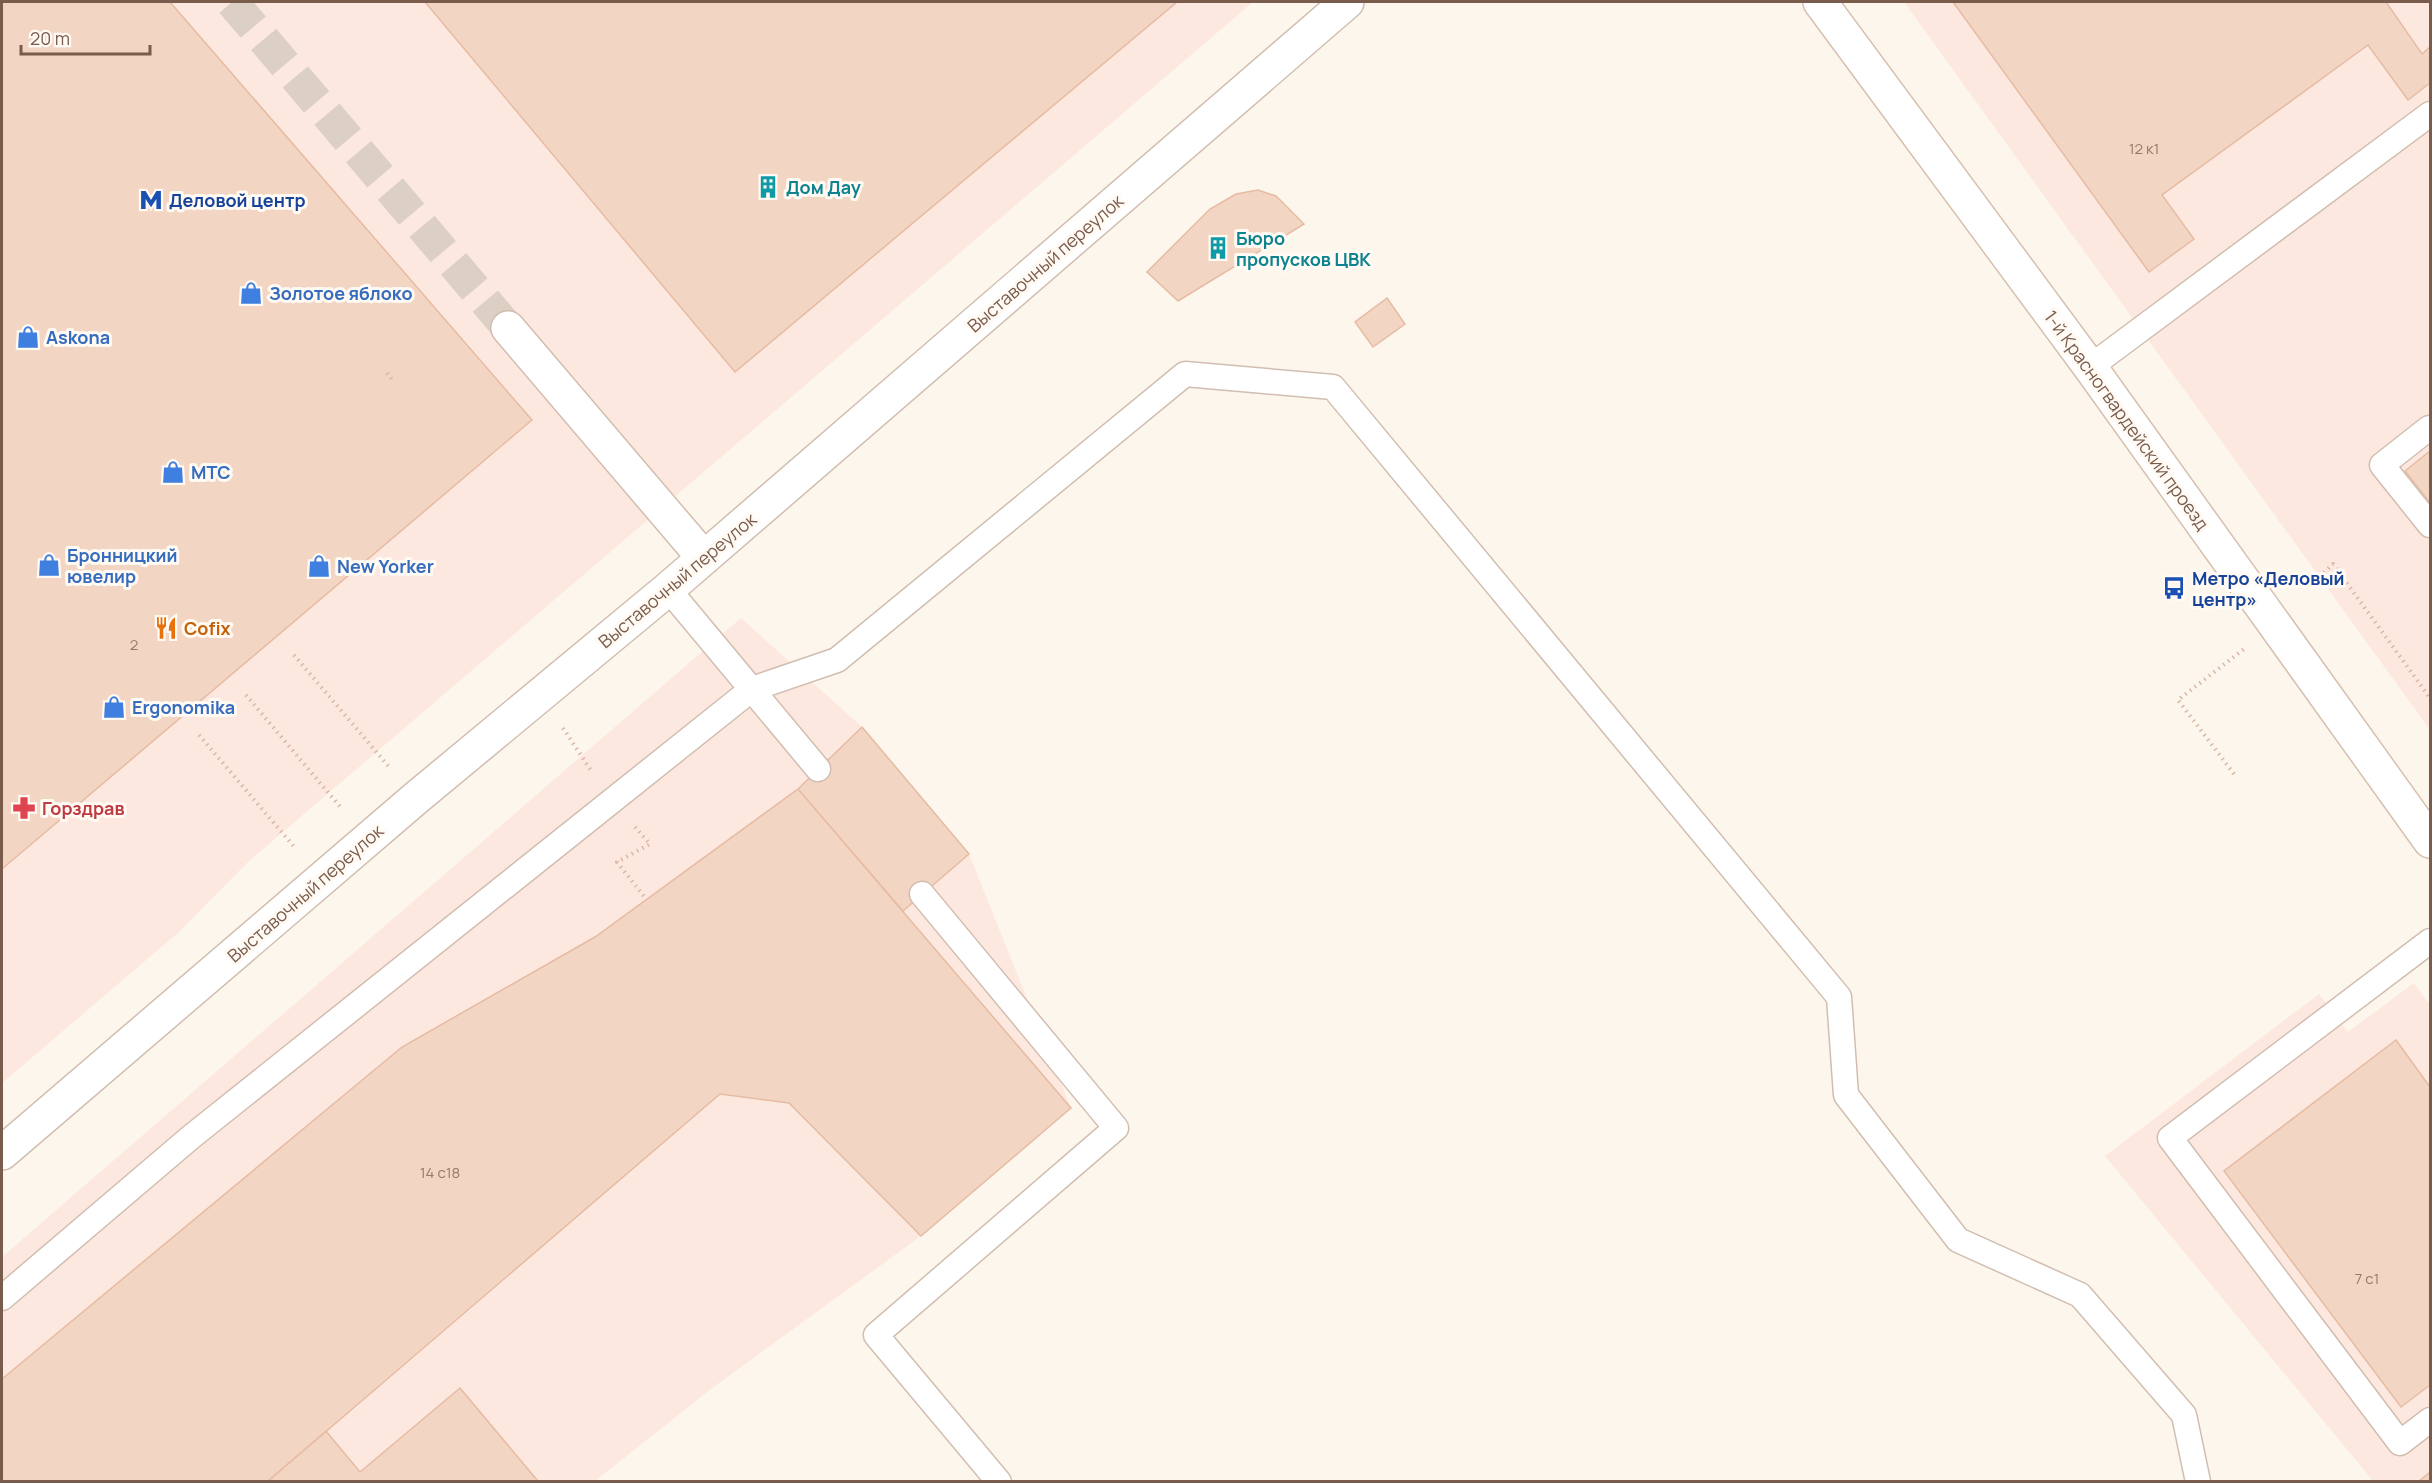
<svg xmlns="http://www.w3.org/2000/svg" width="2432" height="1483" viewBox="0 0 2432 1483" font-family="Manrope,sans-serif">
<rect width="100%" height="100%" fill="#fdf6ec"/>
<path fill="#fde8e0" d="M2,2H1253L248,862L179,932L2,1083Z
M1904,2H2430V730Z
M741,618L862,727L969,854L1071,1108L921,1236L711,1389L595,1481H2V1257Z
M2414,983L2430,1005V1481H2373L2105,1156L2319,994L2348,1032Z"/>
<path fill="#f3d5c3" stroke="#e6bba3" stroke-width="1.5" d="M2,2H170L532,420L2,869Z
M425,2H1177L735,372Z
M1953,2H2386L2422,54L2430,47V83L2408,100L2368,45L2162,195L2194,239L2149,272Z
M1258,190L1276,196L1304,224L1178,301L1147,272L1210,209L1236,194Z
M1387,298L1405,324L1373,347L1355,322Z
M2430,451V503L2405,471Z
M862,727L969,854L903,911L798,789Z
M798,789L1071,1108L921,1236L789,1103L720,1094L267,1482H2V1379L402,1047L595,937Z
M2396,1040L2430,1087V1385L2401,1407L2224,1171Z
M460,1388L537,1480L535,1482L268,1481L326,1431L360,1472Z
M2430,1472V1482H2418Z"/>
<g fill="none" stroke-linecap="round" stroke-linejoin="round">
<path stroke="#dcd0c4" stroke-width="33" stroke-dasharray="33 16" stroke-linecap="butt" d="M232,2L508,328"/>
<g stroke="#d1beb0" stroke-width="27">
<path id="lane" d="M2090,367L2430,114
M2429,428L2382,465L2430,525
M668,589L818,769
M922,894L1116,1128L876,1335L999,1482
M2430,941L2170,1138L2400,1443L2430,1420
M2,1298L191,1137L752,689L837,660L1185,374L1333,387L1839,997L1846,1095L1958,1240L2080,1295L2184,1415L2198,1482"/>
</g>
<g stroke="#d1beb0" stroke-width="36">
<path id="street" d="M508,328L704,558
M2,1153L416,798L668,589L1347,2"/>
</g>
<g stroke="#d6c0b0" stroke-width="36">
<path id="secondary" d="M1820,2L2090,367L2430,841"/>
</g>
<path stroke="#d9b8a5" stroke-width="4" stroke-dasharray="1.5 4.5" stroke-linecap="butt" d="M387,373L393,381
M2324,573L2333,564L2430,698
M294,655L390,768
M246,695L342,809
M563,728L592,772
M199,735L296,849
M2234,774L2178,700L2244,649
M635,827L650,844L617,862L646,899"/>
<use href="#lane" stroke="#fff" stroke-width="24"/>
<use href="#street" stroke="#fff" stroke-width="33"/>
<use href="#secondary" stroke="#fff" stroke-width="33"/>
</g>
<defs>
<g id="building-bare" transform="scale(1.8)"><path d="M-4-6H4V6H1V3H-1V6H-4ZM-2.5-4.3h1.7v1.8h-1.7ZM.8-4.3h1.7v1.8H.8ZM-2.5-1h1.7V.8h-1.7ZM.8-1h1.7V.8H.8Z" fill="#0f9aa8" stroke="#fffaf3" stroke-width="2.5" paint-order="stroke"/></g>
<g id="metro-bare" transform="scale(1.8)"><path d="M-5.5 5V-5H-3L0 0L3-5H5.5V5H3V-.5L0 4L-3-.5V5Z" fill="#1a4fb4" stroke="#fffaf3" stroke-width="2.5" paint-order="stroke"/></g>
<g id="shop-bare" transform="scale(1.8)"><path d="M-5-2.5h2.3a2.7 3.5 0 0 1 5.4 0H5L5.5 6h-11ZM-1.5-2.5h3a1.5 2.3 0 0 0-3 0Z" fill="#3f7fe0" stroke="#fffaf3" stroke-width="2.5" paint-order="stroke"/></g>
<g id="bus-bare" transform="scale(1.8)"><path d="M-5-6H5V4H4V6H2V4H-2V6H-4V4H-5ZM-3.5-4V0h7V-4ZM-3.5 1.2v1.5H-2V1.2ZM2 1.2v1.5H3.5V1.2Z" fill="#1a4fb4" stroke="#fffaf3" stroke-width="2.5" paint-order="stroke"/></g>
<g id="restaurant-bare" transform="scale(1.8)"><path d="M-5-6h1v4h1v-4h1v4h1v-4h1v5L-1.5 .5V6h-2V.5L-5-1ZM5-6V6H3V1.5H1.5Q1.5-4 5-6Z" fill="#e8710a" stroke="#fffaf3" stroke-width="2.5" paint-order="stroke"/></g>
<g id="pharmacy-bare" transform="scale(1.8)"><path d="M-2-6h4v4h4v4h-4v4h-4v-4h-4v-4h4Z" fill="#e0444e" stroke="#fffaf3" stroke-width="2.5" paint-order="stroke"/></g>
</defs>
<g fill-rule="evenodd">
<use href="#building-bare" x="768" y="187"/>
<use href="#metro-bare" x="151" y="200"/>
<use href="#building-bare" x="1218" y="248"/>
<use href="#shop-bare" x="251" y="293"/>
<use href="#shop-bare" x="28" y="337"/>
<use href="#shop-bare" x="173" y="472"/>
<use href="#shop-bare" x="49" y="565"/>
<use href="#shop-bare" x="319" y="566"/>
<use href="#bus-bare" x="2174" y="588"/>
<use href="#restaurant-bare" x="166" y="628"/>
<use href="#shop-bare" x="114" y="707"/>
<use href="#pharmacy-bare" x="24" y="808"/>
</g>
<g text-anchor="middle" dominant-baseline="central" stroke-width="6" stroke-linejoin="round" paint-order="stroke">
<g font-size="15" fill="#987a6a">
<text x="2144" y="148">12 к1</text>
<text x="134" y="644">2</text>
<text x="440" y="1172">14 с18</text>
<text x="2367" y="1278">7 с1</text>
</g>
<g font-size="18" font-weight="bold" fill="#0d838f" stroke="#fffaf3" text-anchor="start">
<text x="786" y="187">Дом Дау</text>
<text x="1236" y="238">Бюро<tspan x="1236" dy="21">пропусков ЦВК</tspan></text>
</g>
<g font-size="18" font-weight="bold" fill="#164399" stroke="#fffaf3" text-anchor="start">
<text x="169" y="200">Деловой центр</text>
<text x="2192" y="578">Метро «Деловый<tspan x="2192" dy="21">центр»</tspan></text>
</g>
<g font-size="18" fill="#7a5c4d" stroke="#fffaf3">
<text transform="translate(1045 263) rotate(-41)">Выставочный переулок</text>
<text transform="translate(2127 420) rotate(54)">1-й Красногвардейский проезд</text>
<text transform="translate(677 580) rotate(-40)">Выставочный переулок</text>
<text transform="translate(305 893) rotate(-41)">Выставочный переулок</text>
</g>
<g font-size="18" font-weight="bold" fill="#366cbe" stroke="#fffaf3" text-anchor="start">
<text x="269" y="293">Золотое яблоко</text>
<text x="46" y="337">Askona</text>
<text x="191" y="472">МТС</text>
<text x="67" y="555">Бронницкий<tspan x="67" dy="21">ювелир</tspan></text>
<text x="337" y="566">New Yorker</text>
<text x="132" y="707">Ergonomika</text>
</g>
<g font-size="18" font-weight="bold" fill="#c56008" stroke="#fffaf3" text-anchor="start">
<text x="184" y="628">Cofix</text>
</g>
<g font-size="18" font-weight="bold" fill="#be3a42" stroke="#fffaf3" text-anchor="start">
<text x="42" y="808">Горздрав</text>
</g>
</g>
<rect width="2432" height="1483" fill="none" stroke="#7a5c4d" stroke-width="6"/>
<path d="M21 45v9h129v-9" fill="none" stroke="#7a5c4d" stroke-width="3"/>
<text x="30" y="45" font-size="18" fill="#7a5c4d" stroke="#fffaf3" stroke-width="4.5" paint-order="stroke">20 m</text>
</svg>
